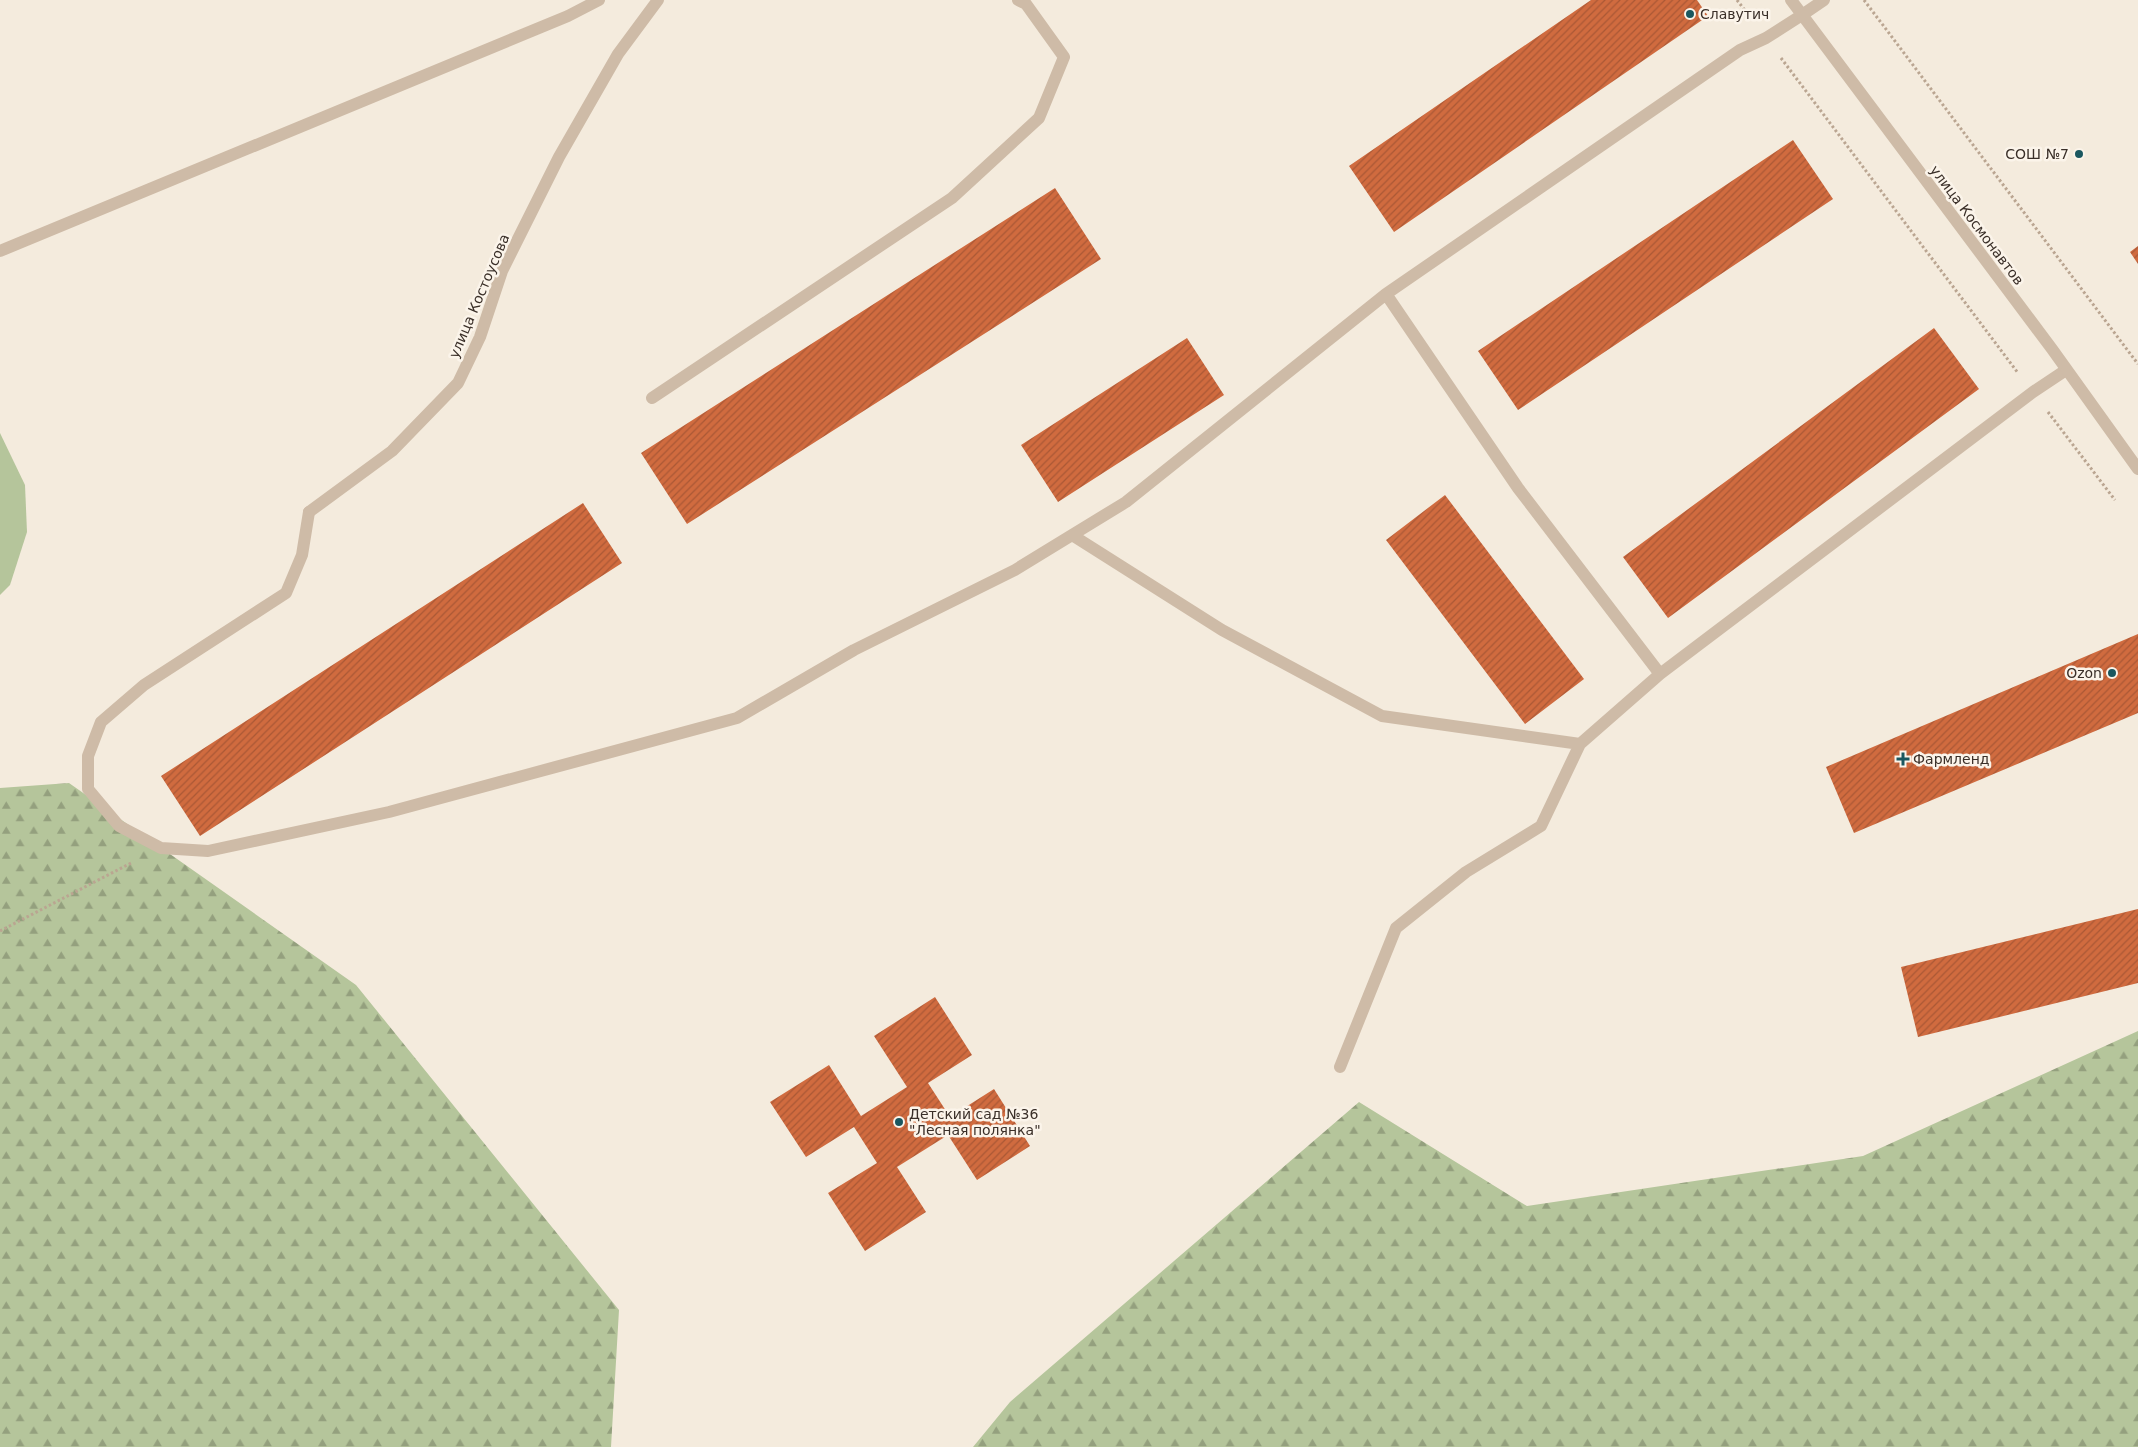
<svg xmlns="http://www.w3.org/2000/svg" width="2138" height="1447" viewBox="0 0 2138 1447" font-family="'DejaVu Sans',sans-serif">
<defs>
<pattern id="forest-firs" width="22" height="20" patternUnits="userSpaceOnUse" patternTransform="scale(1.25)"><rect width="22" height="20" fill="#b5c59b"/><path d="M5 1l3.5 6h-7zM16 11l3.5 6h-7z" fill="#94a07e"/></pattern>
<pattern id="building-hatch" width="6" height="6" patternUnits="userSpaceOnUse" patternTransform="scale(1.25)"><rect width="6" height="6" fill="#d06b3f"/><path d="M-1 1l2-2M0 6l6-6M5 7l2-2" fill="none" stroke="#aa5835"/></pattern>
</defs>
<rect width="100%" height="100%" fill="#f4ebdd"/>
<path fill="url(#forest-firs)" d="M69,783L356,985L619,1310L611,1447H0V788Z
M2138,1031V1447H973L1010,1402L1359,1102L1527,1206L1863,1156Z"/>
<path fill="#b5c59b" d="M0,433L25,485L27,532L10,585L0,595Z"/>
<path fill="url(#building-hatch)" d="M1591,0H1697L1708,16L1394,232L1349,166Z
M1793,140L1833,199L1518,410L1478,351Z
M1055,188L1101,259L687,524L641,453Z
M2138,246V264L2130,252Z
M1934,328L1979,389L1668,618L1623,557Z
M1187,338L1224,395L1058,502L1021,445Z
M1445,495L1584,679L1525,724L1386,540Z
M583,503L622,563L200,836L161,776Z
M2138,634V713L1854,833L1826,767Z
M2138,909V983L1918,1037L1901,967Z
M935,997L972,1055L928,1083L950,1117L994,1089L1030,1146L977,1180L948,1135L897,1167L926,1212L865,1251L828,1193L877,1163L854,1127L806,1157L770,1102L829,1065L861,1116L907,1087L874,1036Z"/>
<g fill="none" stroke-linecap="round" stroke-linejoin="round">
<path stroke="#baa591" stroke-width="3" stroke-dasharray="2.5 2.5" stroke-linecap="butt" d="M1737,0L1750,17
M1864,0L2138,364
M1781,58L2018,373
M2048,412L2115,500
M0,931L133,862"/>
<path stroke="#cebba7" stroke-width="12" d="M0,251L568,16L599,0
M1386,294L1518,488L1660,674
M652,398L952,198L1039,118L1064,57L1026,4L1018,0
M309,512L302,555L286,593L144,685L101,722L88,756V789L119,826L161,848L208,851L389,812L737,718L854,650L1015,570L1126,502L1386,294L1740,50L1766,38L1802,15
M1072,535L1222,630L1382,716L1580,744
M1340,1067L1396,928L1466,872L1541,826L1580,744L1660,674L2033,392L2066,370"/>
<path stroke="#cebba7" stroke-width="12" d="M1791,0L2052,349L2138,469
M1802,15L1824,0
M309,512L392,451L458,383L480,337L502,271L559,157L618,54L658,0"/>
</g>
<g fill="#1a575f" stroke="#fbf4ea" stroke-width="2">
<circle cx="1690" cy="14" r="5"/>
<circle cx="2079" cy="154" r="5"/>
<circle cx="2112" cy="673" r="5"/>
<path d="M1900.5 751.5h5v5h5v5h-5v5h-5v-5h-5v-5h5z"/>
<circle cx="899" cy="1122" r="5"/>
</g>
<g text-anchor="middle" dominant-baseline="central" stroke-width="5" stroke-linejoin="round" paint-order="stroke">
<g font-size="14" fill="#3a2f28" stroke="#fbf4ea" text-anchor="start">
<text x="1700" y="14">Славутич</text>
<text x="2069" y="154" text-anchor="end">СОШ №7</text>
<text x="2102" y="673" text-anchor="end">Ozon</text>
<text x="1913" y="759">Фармленд</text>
<text x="909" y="1114">Детский сад №36<tspan x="909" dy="16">"Лесная полянка"</tspan></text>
</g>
<g font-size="14" fill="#3a2f28" stroke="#fbf4ea">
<text transform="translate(1977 225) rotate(53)">улица Космонавтов</text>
<text transform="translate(479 296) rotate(-67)">улица Костоусова</text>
</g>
</g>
</svg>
